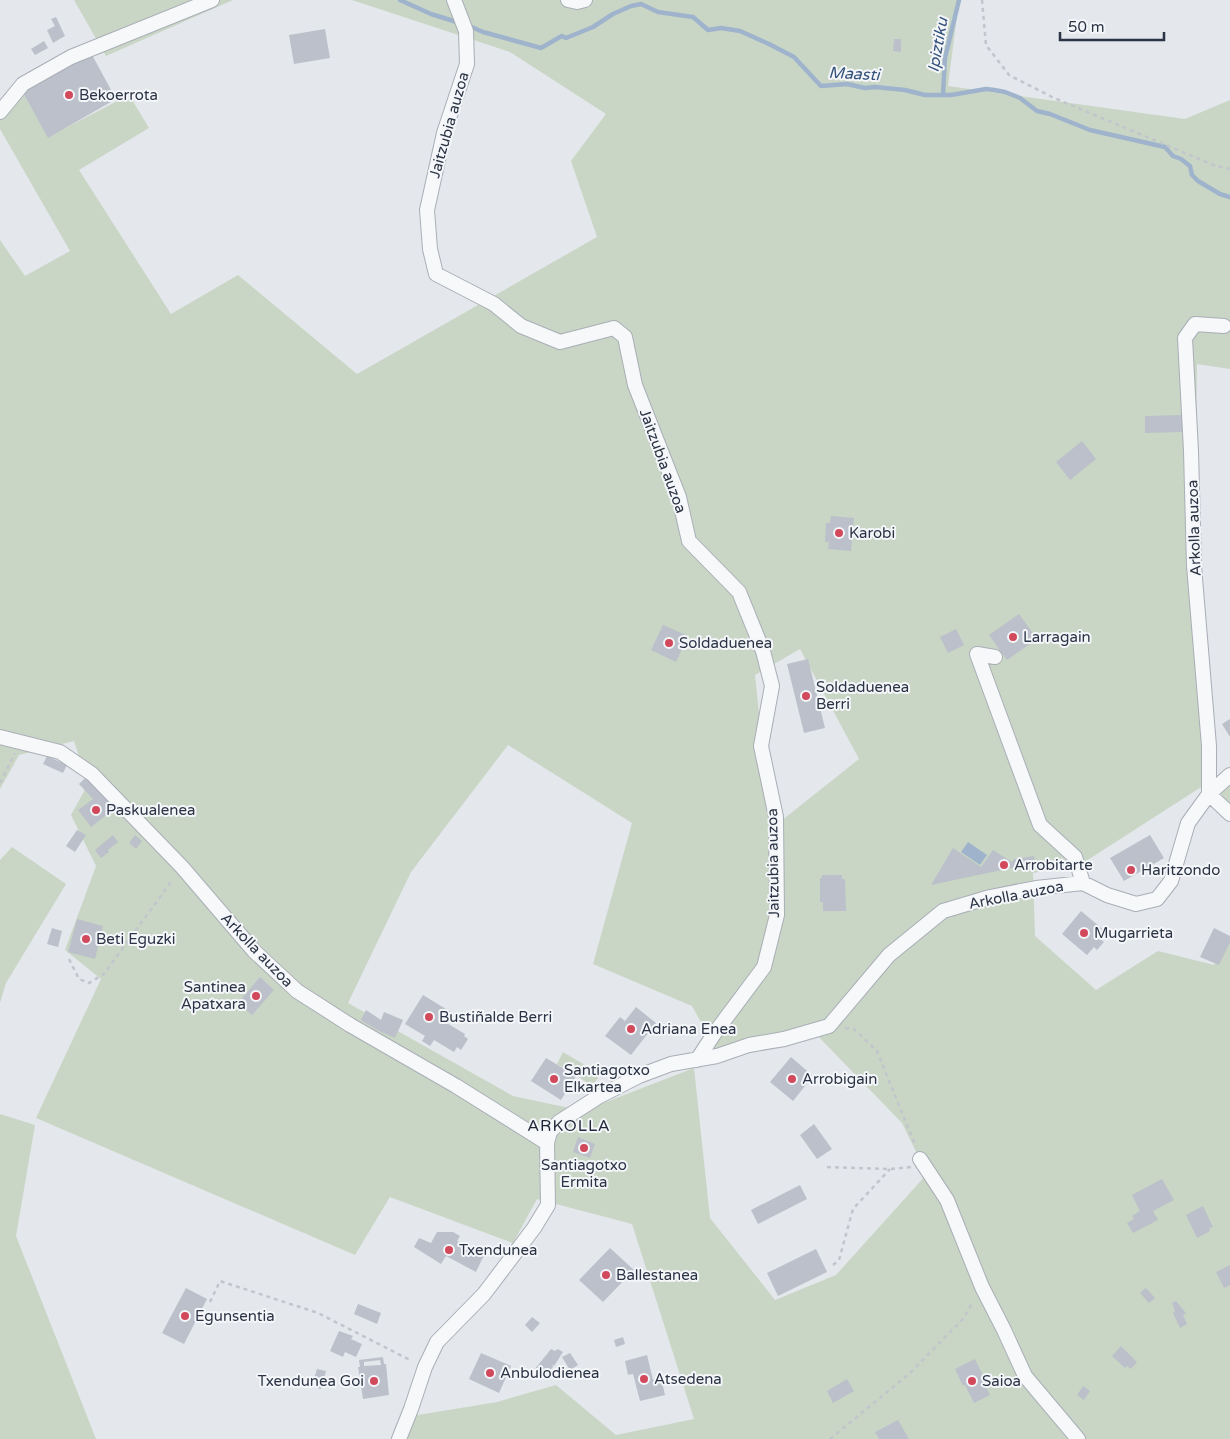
<svg xmlns="http://www.w3.org/2000/svg" width="1230" height="1439" viewBox="0 0 1230 1439" font-family="'Varela Round',sans-serif">
<rect width="100%" height="100%" fill="#e4e7ec"/>
<path fill="#c9d6c5" fill-rule="evenodd" d="M74,0H233L106,56Z
M352,0H959L948,86L1185,119L1230,100V369L1197,364L1195,528L1209,781L1230,773V805L1209,782L1083,863L1033,873L1035,936L1096,990L1158,951L1214,965L1230,938V1439H391L400,1418L497,1402L556,1385L616,1435L694,1419L632,1224L537,1199L513,1243L390,1197L355,1255L36,1118L101,979L65,950L96,866L71,815L88,784L74,741L19,755L0,789V240L25,276L70,251L0,129V118L22,91L48,137L129,95L149,128L79,170L171,314L238,275L357,374L597,237L571,161L606,114L510,52ZM800,649L859,759L771,829L755,675ZM508,745L632,823L593,964L692,1006L718,1053L814,1032L902,1123L927,1174L836,1275L775,1300L710,1218L694,1068L583,1111L513,1096L348,1003L411,872Z
M12,847L66,884L6,983L0,1003V860Z
M563,1052L600,1074L593,1086L557,1064Z
M0,1114L35,1125L16,1236L96,1439H0Z"/>
<path fill="#9fb4cc" d="M968,842L987,855L980,865L961,852Z"/>
<g fill="none" stroke-linecap="round" stroke-linejoin="round">
<path stroke="#9fb4cc" stroke-width="4.5" d="M400,0L431,14L460,23
M467,25L483,32L541,48L560,37L562,36L566,38L593,27L613,14L631,6L641,4L658,12L693,17L708,30L721,28L740,31L769,44L794,57L821,86L847,84L865,88L875,87L905,90L925,95H951L986,89L994,90L1005,92L1020,98L1037,111L1050,114L1090,130L1165,147L1173,156L1181,159L1190,166L1192,175L1198,181L1220,194L1230,197
M943,95L945,58L959,0"/>
</g>
<path fill="#bbc0ca" fill-rule="evenodd" d="M56,17L65,36L53,43L47,30L55,26L51,19Z
M325,29L330,58L294,64L289,35Z
M894,39H901V52L893,51Z
M44,41L48,48L35,55L31,49Z
M91,53L116,99L48,138L22,91Z
M1182,415L1183,432L1145,433V416Z
M1082,441L1096,459L1070,480L1056,462Z
M831,516L854,518L851,551L828,549L829,542H825L826,523H830Z
M1019,614L1037,639L1007,660L989,635Z
M663,625L688,636L676,662L651,650Z
M956,629L964,645L948,653L940,637Z
M808,659L825,728L804,733L787,664Z
M1230,719V737L1222,724Z
M47,756L67,765L63,773L43,764Z
M86,777L100,793L101,792L114,809L91,827L78,810L93,799L79,784Z
M77,830L86,835L75,852L66,846Z
M113,835L118,842L108,850L109,852L101,858L95,850Z
M135,835L142,841L136,849L129,843Z
M1150,835L1164,858L1124,881L1110,858Z
M953,848L981,867L993,850L1012,862L1014,859L1034,856L1035,863L931,885Z
M822,875H842V879H845L846,911H823V902H820V878H822Z
M1081,911L1106,932L1100,939L1104,942L1097,950L1094,947L1087,955L1062,934Z
M77,919L103,926L95,959L68,952Z
M52,928L62,931L58,947L47,944Z
M1214,928L1230,936V942L1219,965L1200,957Z
M260,977L274,990L252,1015L238,1003Z
M423,995L451,1012L445,1022L465,1034L464,1036L468,1039L461,1050L457,1047L454,1052L434,1040L430,1046L422,1041L425,1036L405,1024Z
M636,1007L656,1023L631,1055L605,1036L620,1017L625,1021Z
M366,1010L381,1020L384,1012L403,1020L395,1038L377,1030L361,1020Z
M791,1057L813,1076L793,1101L770,1082Z
M546,1058L576,1076L561,1100L531,1081Z
M814,1124L832,1149L817,1159L800,1135Z
M578,1137L595,1144L590,1158L573,1152Z
M1162,1179L1174,1200L1153,1211L1158,1220L1133,1233L1127,1223L1134,1219L1132,1216L1140,1211L1132,1195Z
M800,1185L807,1199L758,1224L751,1210Z
M1203,1206L1213,1227L1209,1228L1210,1231L1197,1238L1186,1215Z
M437,1232H453L460,1236L457,1241L485,1253L476,1272L446,1256L441,1264L414,1247L419,1238L431,1243Z
M610,1248L634,1270L603,1302L579,1280Z
M816,1249L827,1272L778,1296L767,1273Z
M1230,1265V1285L1224,1288L1216,1272Z
M186,1288L207,1299L184,1344L162,1333Z
M1146,1288L1155,1298L1149,1303L1140,1293Z
M1176,1301L1186,1313L1183,1315L1187,1324L1180,1328L1173,1313L1175,1311L1172,1303Z
M358,1304L381,1313L377,1324L354,1314Z
M532,1317L540,1323L532,1332L525,1325Z
M339,1331L353,1336L351,1339L362,1344L356,1357L345,1352L343,1357L330,1351Z
M623,1337L625,1344L616,1347L614,1340Z
M1121,1346L1137,1362L1131,1369L1127,1366L1125,1368L1112,1356Z
M551,1349L555,1351L558,1349L563,1352L554,1366L552,1365L553,1367L547,1374L546,1373L544,1375L535,1369Z
M481,1353L511,1366L499,1393L469,1379Z
M570,1353L578,1365L570,1370L562,1357Z
M647,1355L653,1380L661,1378L665,1395L640,1401L633,1374L628,1375L625,1361Z
M383,1357L384,1364H386L389,1395L363,1399L358,1367H360L359,1360ZM380,1360L381,1365L364,1366V1362Z
M975,1359L983,1376L981,1377L990,1395L974,1403L965,1385L963,1386L955,1369Z
M317,1369L326,1371L321,1389L317,1388L318,1383L313,1382Z
M847,1379L854,1391L833,1403L827,1391Z
M1083,1386L1090,1391L1084,1400L1077,1395Z
M898,1420L909,1439H879L875,1432Z"/>
<g fill="none" stroke-linecap="round" stroke-linejoin="round">
<g stroke="#a9aeb7" stroke-width="16">
<path id="street" d="M454,0L466,31L467,64L444,133L427,210L430,249L436,274L494,304L521,326L560,342L614,328L625,337L635,385L679,497L689,541L739,592L763,651L772,686L761,746L776,817L777,915L764,967L714,1034L697,1060
M568,0L577,2L585,0
M0,112L23,84L71,57L212,0
M1224,326L1195,324L1185,338L1191,451L1194,566L1209,746V794L1230,814
M995,657L977,654L1040,825L1075,857L1083,883
M0,737L60,752L92,774L182,867L254,951L297,991L350,1025L456,1086L547,1143
M920,1159L947,1200L982,1287L1004,1330L1025,1376L1078,1439
M399,1439L411,1409L425,1367L437,1342L484,1294L534,1228L548,1205L547,1143L550,1132L559,1122L598,1097L639,1076L671,1064L717,1056L749,1045L784,1039L829,1026L889,955L943,911L990,897L1036,888L1083,883L1107,895L1136,904L1157,899L1171,881L1188,823L1209,794L1230,775"/>
</g>
<path stroke="#c2c5cb" stroke-width="2.5" stroke-dasharray="4 4" stroke-linecap="butt" d="M982,0L986,45L1009,75L1054,98L1216,166L1230,169
M0,783L15,753
M69,959L79,979L89,983L104,974L173,879
M845,1028L854,1029L877,1051L916,1147
M827,1167L890,1169L911,1167
M833,1265L839,1260L853,1209L890,1169
M210,1302L220,1281L318,1313L412,1361
M830,1439L909,1374L964,1318L973,1301"/>
<use href="#street" stroke="#f7f8fa" stroke-width="14"/>
</g>
<g fill="#d1495b" stroke="#f4f6f9" stroke-width="2">
<circle cx="69" cy="95" r="5"/>
<circle cx="839" cy="533" r="5"/>
<circle cx="1013" cy="637" r="5"/>
<circle cx="669" cy="643" r="5"/>
<circle cx="806" cy="696" r="5"/>
<circle cx="96" cy="810" r="5"/>
<circle cx="1004" cy="865" r="5"/>
<circle cx="1131" cy="870" r="5"/>
<circle cx="1084" cy="933" r="5"/>
<circle cx="86" cy="939" r="5"/>
<circle cx="256" cy="996" r="5"/>
<circle cx="429" cy="1017" r="5"/>
<circle cx="631" cy="1029" r="5"/>
<circle cx="554" cy="1079" r="5"/>
<circle cx="792" cy="1079" r="5"/>
<circle cx="584" cy="1148" r="5"/>
<circle cx="449" cy="1250" r="5"/>
<circle cx="606" cy="1275" r="5"/>
<circle cx="185" cy="1316" r="5"/>
<circle cx="490" cy="1373" r="5"/>
<circle cx="644" cy="1379" r="5"/>
<circle cx="374" cy="1381" r="5"/>
<circle cx="972" cy="1381" r="5"/>
</g>
<g text-anchor="middle" dominant-baseline="central" stroke-width="4" stroke-linejoin="round" paint-order="stroke">
<g font-size="15" fill="#2b3445" stroke="#f4f6f9" text-anchor="start">
<text x="79" y="95">Bekoerrota</text>
<text x="849" y="533">Karobi</text>
<text x="1023" y="637">Larragain</text>
<text x="679" y="643">Soldaduenea</text>
<text x="816" y="687">Soldaduenea<tspan x="816" dy="17">Berri</tspan></text>
<text x="106" y="810">Paskualenea</text>
<text x="1014" y="865">Arrobitarte</text>
<text x="1141" y="870">Haritzondo</text>
<text x="1094" y="933">Mugarrieta</text>
<text x="96" y="939">Beti Eguzki</text>
<text x="246" y="987" text-anchor="end">Santinea<tspan x="246" dy="17">Apatxara</tspan></text>
<text x="439" y="1017">Bustiñalde Berri</text>
<text x="641" y="1029">Adriana Enea</text>
<text x="564" y="1070">Santiagotxo<tspan x="564" dy="17">Elkartea</tspan></text>
<text x="802" y="1079">Arrobigain</text>
<text x="584" y="1165" text-anchor="middle">Santiagotxo<tspan x="584" dy="17">Ermita</tspan></text>
<text x="459" y="1250">Txendunea</text>
<text x="616" y="1275">Ballestanea</text>
<text x="195" y="1316">Egunsentia</text>
<text x="500" y="1373">Anbulodienea</text>
<text x="654" y="1379">Atsedena</text>
<text x="364" y="1381" text-anchor="end">Txendunea Goi</text>
<text x="982" y="1381">Saioa</text>
</g>
<g font-size="15" fill="#2b3445" stroke="#f4f6f9">
<text transform="translate(449 125) rotate(-74)">Jaitzubia auzoa</text>
<text transform="translate(663 461) rotate(70)">Jaitzubia auzoa</text>
<text transform="translate(1194 528) rotate(-92)">Arkolla auzoa</text>
<text transform="translate(773 863) rotate(-91)">Jaitzubia auzoa</text>
<text transform="translate(1016 895) rotate(-11)">Arkolla auzoa</text>
<text transform="translate(257 950) rotate(46)">Arkolla auzoa</text>
</g>
<g font-size="16" font-style="italic" fill="#34527a" stroke="#f4f6f9">
<text transform="translate(938 45) rotate(-80)">Ipiztiku</text>
<text transform="translate(854 74) rotate(3)">Maasti</text>
</g>
<g font-size="16" letter-spacing="1" fill="#1d2536" stroke="#f4f6f9">
<text x="569" y="1126">ARKOLLA</text>
</g>
</g>
<path d="M1060 32v8h104v-8" fill="none" stroke="#2b3445" stroke-width="2.5"/>
<text x="1068" y="32" font-size="15" fill="#2b3445" stroke="#f4f6f9" stroke-width="4" paint-order="stroke">50 m</text>
</svg>
